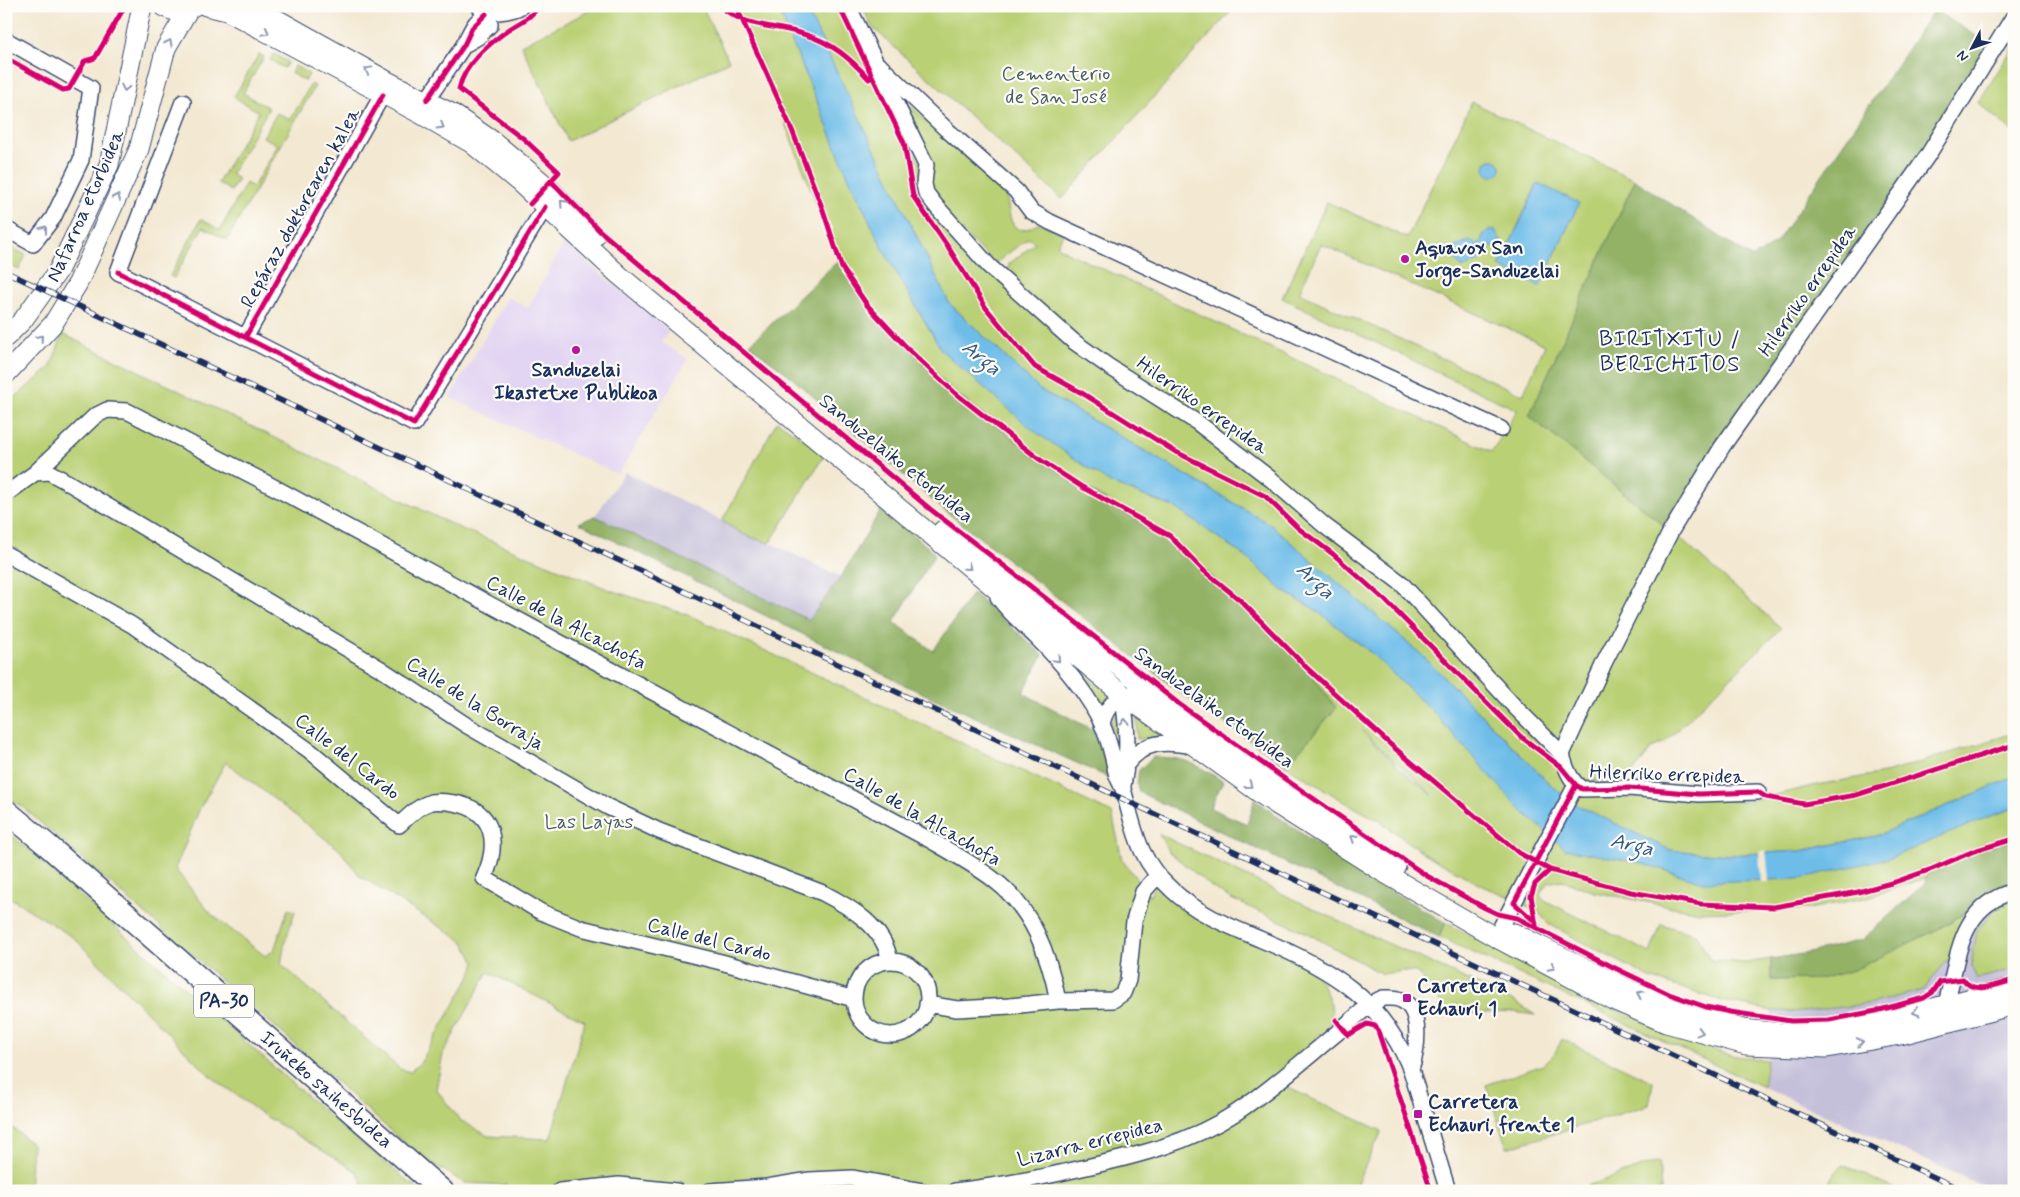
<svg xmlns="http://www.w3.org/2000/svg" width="2020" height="1197" viewBox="0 0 2020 1197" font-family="Mynerve,sans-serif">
<rect width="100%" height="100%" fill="#fdfcf7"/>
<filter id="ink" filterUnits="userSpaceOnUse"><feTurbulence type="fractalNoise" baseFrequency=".02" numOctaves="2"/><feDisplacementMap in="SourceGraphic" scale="10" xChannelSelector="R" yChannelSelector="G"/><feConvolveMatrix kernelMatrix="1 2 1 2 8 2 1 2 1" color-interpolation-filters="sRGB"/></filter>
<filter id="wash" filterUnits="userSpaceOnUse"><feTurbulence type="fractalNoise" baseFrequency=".0096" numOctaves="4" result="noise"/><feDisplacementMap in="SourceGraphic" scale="20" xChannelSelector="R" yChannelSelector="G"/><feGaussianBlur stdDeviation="1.12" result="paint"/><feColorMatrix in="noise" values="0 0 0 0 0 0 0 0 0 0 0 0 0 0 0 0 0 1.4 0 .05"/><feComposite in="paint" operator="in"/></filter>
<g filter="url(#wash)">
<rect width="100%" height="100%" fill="#f3e8d1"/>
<path fill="#e2d4f3" d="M564,243L669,331L661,342L688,359L618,474L450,398L508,297L528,308Z"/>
<path fill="#c5c0da" d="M625,472L722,521L744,535L770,543L841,577L809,620L595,516Z
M2014,883V1191H1994L1763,1087L1772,1032L1771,980Z"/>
<path fill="#bad074" stroke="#6a8069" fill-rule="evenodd" d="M599,6H702L729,61L568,141L521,45Z
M736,6H777L849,178L885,253L942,351L1110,483L1176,508L1246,557L1285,592L1316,610L1370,652L1433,712L1641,863L1704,882L1988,817L2014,808V839L1974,851L1926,878L1865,898L1808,909L1699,912L1595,892L1561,880L1548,883L1540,893L1542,899L1650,953L1661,924L1697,935L1710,960L1746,963L1771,959V980L1820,979L1938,929L1965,913L1950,961H1945L1924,990L1873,1003L1803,1012L1771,1011L1722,1001L1650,978L1549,924L1539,913L1516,899L1489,889L1437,861L1406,841L1380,821L1350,805L1286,766L1336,708L1306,667L1130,515L1039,459L955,393L867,305L839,260L759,58ZM1361,730L1432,794V795L1403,771Z
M805,6H839L922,167C923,176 919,183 921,192C964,249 1014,291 1066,338L1076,336L1007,276L1009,264L1035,243L1028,238L996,263L992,261C972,241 948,220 933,195C926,185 932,175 929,165C923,146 910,127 901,109L902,103H907L1005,192C1011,210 1006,244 1039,223L1063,234L1057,246L1069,253L1492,452L1517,410L1282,298L1327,202L1407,238L1472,102L1635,180L1529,416L1678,537L1781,628L1665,742L1652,748L1629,778L1587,780L1746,802L1812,786L1889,772L2014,733V777L1876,836L1800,851L1728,855L1670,850L1571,802L1546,780L1423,656L1271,525L1039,389L949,303ZM1491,160L1496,161L1501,167C1499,174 1498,175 1491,176L1485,170L1486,163ZM1537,184L1579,203L1540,286L1499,267ZM1489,230H1495L1501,241L1493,248L1491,246L1488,250L1489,254C1478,258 1474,268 1461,267C1455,260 1452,255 1456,246L1469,241L1476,244L1480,243L1484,234ZM1321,244L1545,345L1523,395L1299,293ZM1400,576L1536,726L1406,589Z
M862,6H1236L1062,199L872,27Z
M2014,46V133L1978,103Z
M259,54L264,57L243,93L269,108L231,174L238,179L231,191L218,183L259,112L234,97Z
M274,54L288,62L284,68L270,60Z
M295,66L309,74L305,81L291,73Z
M311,84L315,86L227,240L203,227L174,278L170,276L201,219L220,230L246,183L253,187L278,145L263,137L277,113L290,120Z
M6,245L26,255L19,270L6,263Z
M63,334L455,526L610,590L691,616L1112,813L1122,860L1150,896L1158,875L1214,920L1304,958L1322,983L1331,1004L1332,1015L1328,1027L1273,1079L1284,1086L1382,1131L1353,1191H1028L1021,1181L1003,1191H512L506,1185L464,1183L413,1151L281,1032L25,809L6,796V405L50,368ZM226,762L340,850L360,876L464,942L475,963L470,977L421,1062L410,1072L400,1069L281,964L285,942L295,911L288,909L274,950L265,956L211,914L175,869L200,808ZM488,972L585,1021L550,1139L488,1136L460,1120L436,1089L443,1054Z
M777,421L825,454L770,543L744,535L722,521Z
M1078,669L1110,695L1102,705Z
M1121,710V736L1112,733L1111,721Z
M1137,717L1164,738L1137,739Z
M6,830L337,1123L420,1191H367L356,1171L262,1114L209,1075L74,938L6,895Z
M1159,834L1337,920L1514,1001L1535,1015L1513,1012L1451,1014L1416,972L1403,971L1382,974L1305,932L1231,899L1213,888L1168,851Z
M2014,901V969L1977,979L1971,966L1977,930L1996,908Z
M1446,923L1593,999L1679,1038L1728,1055L1767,1060L1763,1087L1439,937Z
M1562,1039L1653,1082L1649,1105L1507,1148L1486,1085L1543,1065L1555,1053Z
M6,1122L32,1144L29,1191H6Z
M1659,1161L1661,1191H1573Z
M1843,1165L1899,1191H1823L1833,1175Z"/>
<path fill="#93b266" stroke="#577062" d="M1934,10L1994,47L1671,531L1529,416L1635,180L1752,258L1776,243Z
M839,260L867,305L955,393L1039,459L1181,547L1306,667L1336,708L1286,766L1177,690L940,507L784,371L749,345Z
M883,506L935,554L894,622L933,651L973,593L1043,655L1023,693L1093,730L1112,779L909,687L579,523L595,516L809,620L841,577Z
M1153,757C1189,758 1193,763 1223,781L1210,808L1247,824L1252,811L1254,798C1314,846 1380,885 1446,923L1439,937L1139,792L1137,784L1139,770Z
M2014,839V883L1938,929L1854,970L1820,979L1771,980V959L1809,953L1862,940L1925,883L1926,878L1932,869L1974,851Z"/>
<path fill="#6ebde9" stroke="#4476a4" d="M777,6H805L949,303L1039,389L1271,525L1423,656L1546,780L1571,802L1670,850L1728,855L1800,851L1876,836L2014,777V808L1988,817L1893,857L1798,879L1704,882L1641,863L1565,849L1519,808L1433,712L1370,652L1316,610L1285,592L1246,557L1176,508L1110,483L1034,431L942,351L885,253L849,178Z
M1485 168a8 8 0 1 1 16 0a8 8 0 1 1-16 0Z
M1538,183L1579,203L1540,286L1499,267Z
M1489,230H1495L1501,241L1493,248L1491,246L1488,250L1489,254C1477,258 1475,268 1461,267L1456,261L1453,252L1456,246L1469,241L1476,244L1480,243L1484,235Z"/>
<path fill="#f3e8d1" d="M1766,850L1769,882H1761L1759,851Z"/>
</g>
<g filter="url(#ink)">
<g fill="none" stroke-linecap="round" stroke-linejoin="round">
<g stroke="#3b4b6f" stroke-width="18">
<path id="minor" d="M848,6L926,165L924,184L926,193L936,206L989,266L1073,341L1108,366L1198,423L1272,480L1325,526L1401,583L1514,706L1562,754C1565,767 1571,782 1582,789L1629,788L1699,794L1758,792
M6,40L91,88L81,160L53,218L33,244L6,229
M464,45L478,37L490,25L489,18L479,6
M880,66L946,129L1016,191L1031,211L1050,222L1501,429
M183,102L118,272L414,424L545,207
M421,110C434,88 449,68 462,48C469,37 472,23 484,16C493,10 509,14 521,6
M246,336L388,85
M35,473L49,472L67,482L381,669L466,725L608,807L659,831L823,893C852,908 884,927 890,961
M6,494L35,473L95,416L107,410L127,411L257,478L559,642L930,840C951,852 973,864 993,879C1032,908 1049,954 1058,1001
M6,554L132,625L310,751L399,825C409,816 418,806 431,802C438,801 447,802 454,803C496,810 499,845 484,878L541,912L581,928L721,962L854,999
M998,597C1009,613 1023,624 1037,638C1060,661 1081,685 1097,714C1107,732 1112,752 1116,772C1117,778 1121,783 1123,789C1135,830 1137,858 1171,889C1197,914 1229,926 1262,940C1330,968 1382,999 1411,1070L1448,1191
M1120,688C1128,716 1129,757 1123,786
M1102,725C1104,711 1112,703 1122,694H1143L1157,704
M1562,754L1605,661L1671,531L1722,447L1928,155L2014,16
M1126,765C1145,740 1164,741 1194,746
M1501,927L1576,785
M854 998a37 37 0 1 1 74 0a37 37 0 1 1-74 0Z
M927,1004L957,1009L1010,1006L1058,1001L1113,1000L1123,993L1128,980L1134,921L1143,892L1158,875
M1946,1004C1959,957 1958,907 2014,891
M560,1191L619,1185L676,1191
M710,1191L767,1187L810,1180L853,1178L923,1191
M955,1191C998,1186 1040,1178 1082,1168C1136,1156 1190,1143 1237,1112C1273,1088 1305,1059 1338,1032C1350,1022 1369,1003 1383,998C1386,998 1388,998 1391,998C1425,998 1418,1049 1411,1070"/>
</g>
<g stroke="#3b4b6f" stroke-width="21">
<path id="major" d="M163,6C174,13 183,14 194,6
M206,6L227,11L419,113L471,143L521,184L619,275L1122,694L1268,799L1381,871L1493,936L1613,1000L1666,1023L1746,1045L1827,1048L1900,1035L2014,1005
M253,6L389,82L453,114L493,141L549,188L595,236
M6,337L23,320L58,271L109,165L142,6
M6,374L53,324L78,283L139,149L166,48L187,12
M943,530L1188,720L1274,784L1396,866
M1514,933L1634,992L1686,1014L1743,1029L1781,1033H1829L1884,1021L2014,987"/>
</g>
<g stroke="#3b4b6f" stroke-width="25">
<path id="highway" d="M6,811L47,845L442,1191"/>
</g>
<use href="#minor" stroke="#fff" stroke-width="15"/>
<use href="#major" stroke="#fff" stroke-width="19"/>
<use href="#highway" stroke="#fff" stroke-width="22"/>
<g stroke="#1b2f5e" stroke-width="5.5">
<path id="rail" d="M6,272L265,393L1161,817L1964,1191"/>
</g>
<use href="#rail" stroke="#fdfcf7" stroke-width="4" stroke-dasharray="11" stroke-linecap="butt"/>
<g stroke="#fdfcf7" stroke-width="8">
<path id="cycleway" d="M720,6C747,29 772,24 803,34C831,42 850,58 869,79
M736,6L792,130L823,210L842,268L867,305L909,350L955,393L1039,459L1082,487L1170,536L1203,570L1240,600L1306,667L1391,745L1519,853L1550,870L1631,892L1701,904L1774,907L1858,892L1895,882L1932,869L1974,851L2014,839
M839,6L904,143L913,196L950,250L986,308L1035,367L1082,393L1174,451L1265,496L1298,528L1333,554L1385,600L1520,736L1561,767L1576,785L1582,789L1629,788L1699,794L1758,792L1766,797L1804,804L1856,795L2014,745
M6,58L63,90L69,89L85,61L95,58L125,6
M427,100L464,45L472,28L486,14
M551,181L600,231L930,509L1029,585L1179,704L1282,777L1427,876L1485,908L1498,914L1517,918L1615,968L1669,994L1706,1007L1730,1012L1791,1021L1829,1020L1876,1011L1924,998L1933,992L1940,982L1963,979C1974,996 1998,984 2014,980
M530,204L559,172L524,139L459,89C464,64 489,44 508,30C520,22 531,18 539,6
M118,272L414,424L545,207
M246,336L383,95
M1532,919L1514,903L1576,785
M1536,925L1531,896L1535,884L1550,870
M1336,1020L1348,1035L1367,1024L1375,1026L1378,1031L1431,1191"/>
</g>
<use href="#cycleway" stroke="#d6006c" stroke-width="5"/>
</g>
<defs><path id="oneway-chevron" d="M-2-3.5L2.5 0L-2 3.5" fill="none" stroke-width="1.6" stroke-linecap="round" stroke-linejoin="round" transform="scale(1.25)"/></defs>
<g stroke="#8d97ae">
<use href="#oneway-chevron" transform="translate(266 32) rotate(28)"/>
<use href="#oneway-chevron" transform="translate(169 43) rotate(-63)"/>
<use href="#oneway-chevron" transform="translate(368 70) rotate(-151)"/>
<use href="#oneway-chevron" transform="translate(125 88) rotate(102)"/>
<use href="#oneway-chevron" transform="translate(441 126) rotate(30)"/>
<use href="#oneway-chevron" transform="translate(117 197) rotate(-66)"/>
<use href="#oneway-chevron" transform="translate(563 203) rotate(-133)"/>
<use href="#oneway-chevron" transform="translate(44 229) rotate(-53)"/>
<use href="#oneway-chevron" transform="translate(40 338) rotate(-48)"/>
<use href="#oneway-chevron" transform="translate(968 567) rotate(40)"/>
<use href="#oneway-chevron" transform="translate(1057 659) rotate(47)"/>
<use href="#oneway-chevron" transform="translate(1125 722) rotate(-92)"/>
<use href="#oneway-chevron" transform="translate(1249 785) rotate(36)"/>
<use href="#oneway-chevron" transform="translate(1354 838) rotate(-146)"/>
<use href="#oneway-chevron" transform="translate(1552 967) rotate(28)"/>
<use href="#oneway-chevron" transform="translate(1640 994) rotate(-156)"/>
<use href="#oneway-chevron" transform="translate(1916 1012) rotate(164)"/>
<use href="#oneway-chevron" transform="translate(1700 1032) rotate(15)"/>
<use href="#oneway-chevron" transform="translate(1860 1042) rotate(-10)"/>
</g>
</g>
<g fill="#b5179e" stroke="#fdfcf7" stroke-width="2">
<circle cx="1405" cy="259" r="5"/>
<circle cx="576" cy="350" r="5"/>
<rect x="1402" y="993" width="10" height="10" rx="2.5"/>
<rect x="1413" y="1109" width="10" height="10" rx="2.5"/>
</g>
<g text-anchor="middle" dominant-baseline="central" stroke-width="4.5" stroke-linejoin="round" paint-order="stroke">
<rect fill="#fdfcf7" stroke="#5f6c8c" stroke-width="1" x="194" y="984.5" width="60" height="33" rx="4"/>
<g font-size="19" font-weight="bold" fill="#1b2f5e">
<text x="224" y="1001">PA-30</text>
</g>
<g font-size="20" fill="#4b5f65" stroke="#fdfcf7">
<text x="1056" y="74">Cementerio<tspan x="1056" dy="23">de San José</tspan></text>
<text x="589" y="822">Las Layas</text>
</g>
<g font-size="20" fill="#1b2f5e" stroke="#fdfcf7">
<text transform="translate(86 206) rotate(-66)">Nafarroa etorbidea</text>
<text transform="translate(301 208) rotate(-61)">Repáraz doktorearen kalea</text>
<text transform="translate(1808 291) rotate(-55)">Hilerriko errepidea</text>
<text transform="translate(1202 406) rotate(35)">Hilerriko errepidea</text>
<text transform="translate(896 459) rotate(39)">Sanduzelaiko etorbidea</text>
<text transform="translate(566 623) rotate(28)">Calle de la Alcachofa</text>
<text transform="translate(475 704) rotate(32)">Calle de la Borraja</text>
<text transform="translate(1214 708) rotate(36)">Sanduzelaiko etorbidea</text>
<text transform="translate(347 757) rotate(38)">Calle del Cardo</text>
<text transform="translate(1667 775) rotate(2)">Hilerriko errepidea</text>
<text transform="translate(922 817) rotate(30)">Calle de la Alcachofa</text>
<text transform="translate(709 940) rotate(14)">Calle del Cardo</text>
<text transform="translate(326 1090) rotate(41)">Iruñeko saihesbidea</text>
<text transform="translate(1090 1143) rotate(-14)">Lizarra errepidea</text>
</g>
<g font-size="20" font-weight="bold" fill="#1b2f5e" stroke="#fdfcf7" text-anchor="start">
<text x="1415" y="248">Aquavox San<tspan x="1415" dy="23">Jorge-Sanduzelai</tspan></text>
<text x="576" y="370" text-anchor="middle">Sanduzelai<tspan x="576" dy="23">Ikastetxe Publikoa</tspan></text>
<text x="1417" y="986">Carretera<tspan x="1417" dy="23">Echauri, 1</tspan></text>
<text x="1428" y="1102">Carretera<tspan x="1428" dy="23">Echauri, frente 1</tspan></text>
</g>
<g font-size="21" font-style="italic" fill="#345a88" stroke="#fdfcf7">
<text transform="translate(981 358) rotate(39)">Arga</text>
<text transform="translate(1315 581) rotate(43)">Arga</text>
<text transform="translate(1632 845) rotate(14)">Arga</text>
</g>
<g font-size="22" letter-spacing="1" fill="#1b2f5e" stroke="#fdfcf7">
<text x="1670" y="340">BIRITXITU /<tspan x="1670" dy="25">BERICHITOS</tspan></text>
</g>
</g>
<rect width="2020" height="1197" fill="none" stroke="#fdfcf7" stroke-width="25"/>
<g transform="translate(1972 48) rotate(229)" stroke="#fdfcf7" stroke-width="4" paint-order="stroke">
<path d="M0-4L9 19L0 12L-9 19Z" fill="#1b2f5e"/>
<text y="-8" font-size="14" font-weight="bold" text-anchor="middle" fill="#1b2f5e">N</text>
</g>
</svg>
